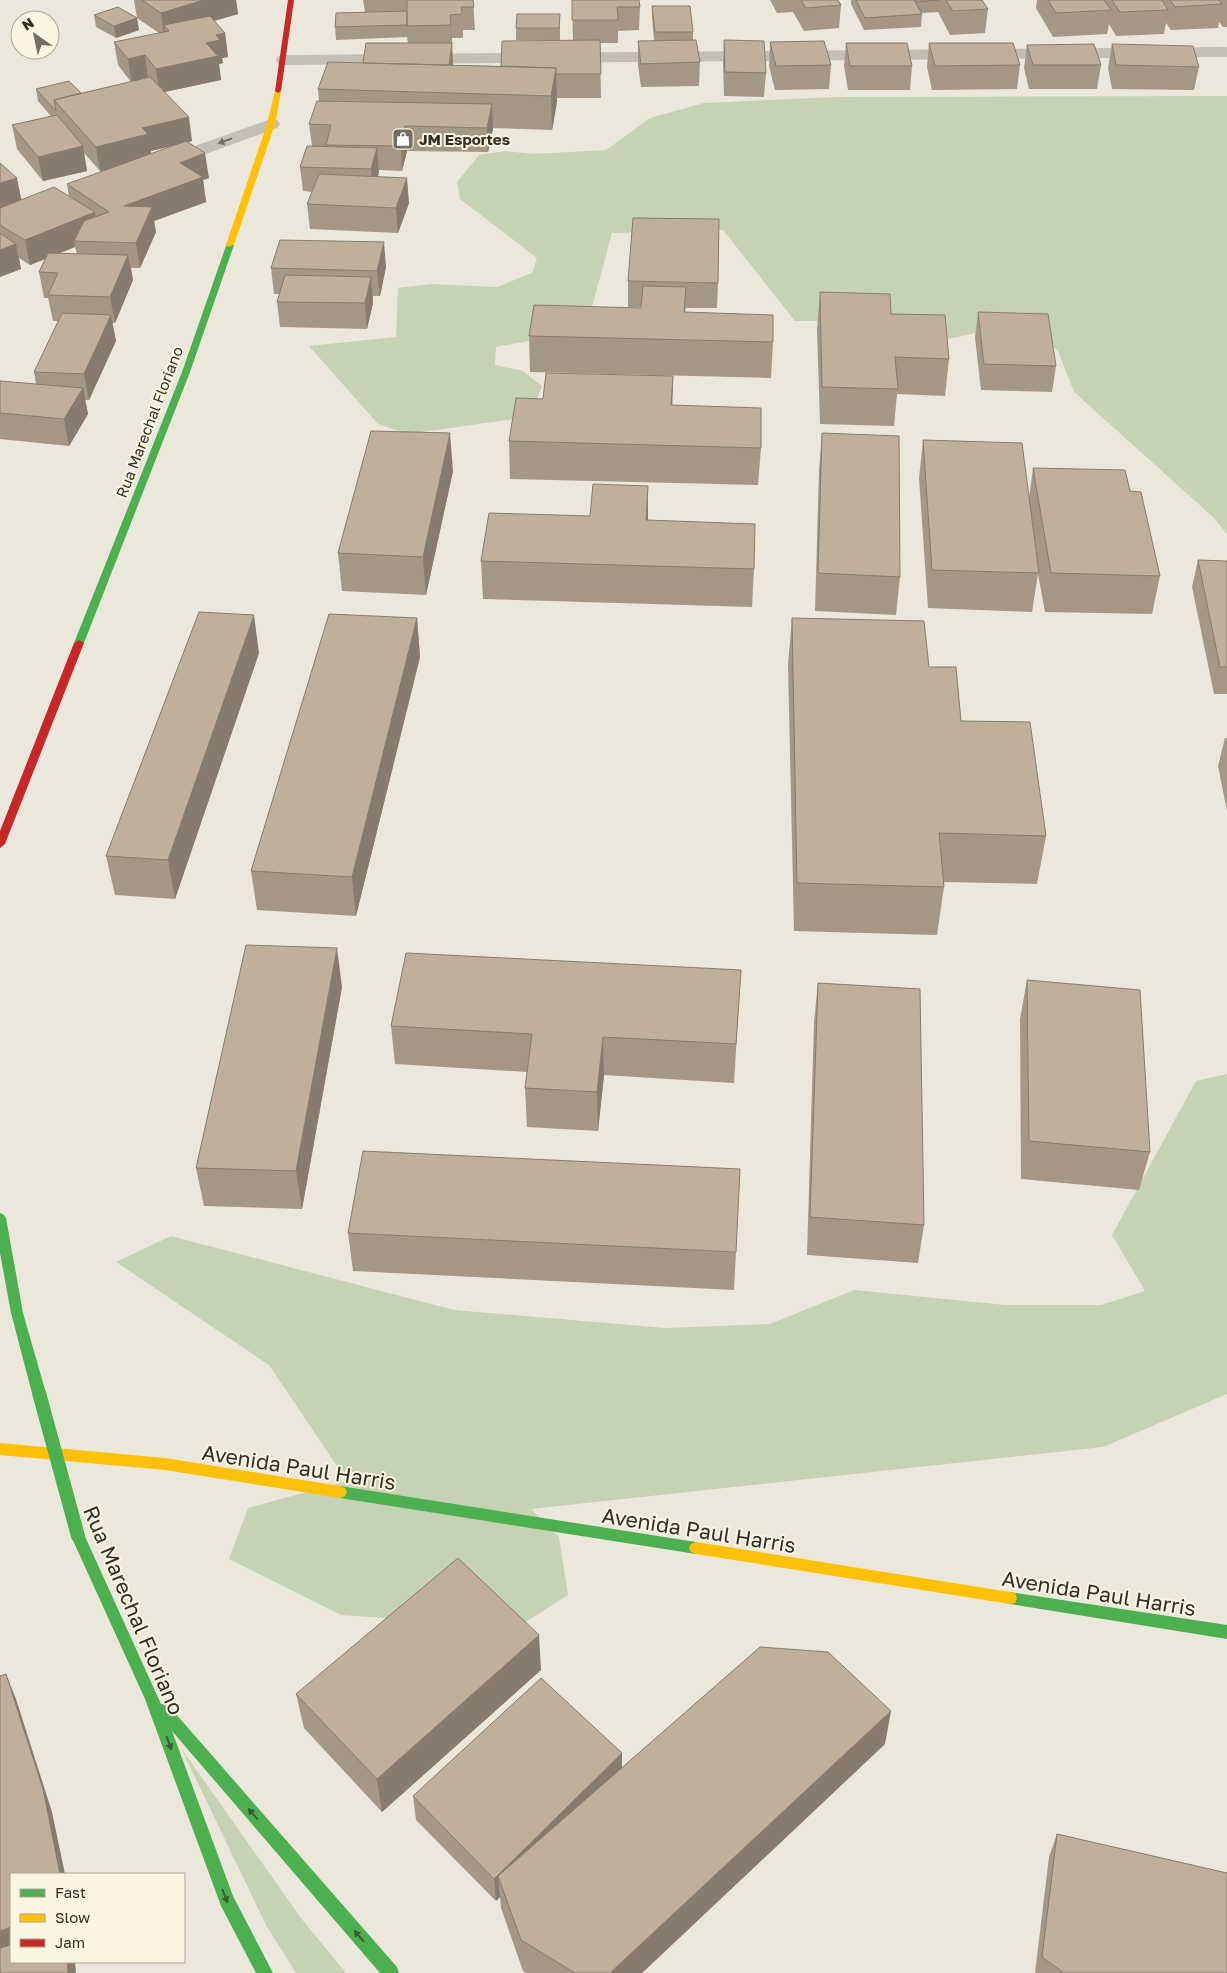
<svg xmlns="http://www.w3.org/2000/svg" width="1227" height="1973" viewBox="0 0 1227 1973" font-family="'Golos Text',sans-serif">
<rect width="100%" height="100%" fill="#ebe8db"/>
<path fill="#c5d3b4" d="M1227,96V534L1214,518L1074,392L1058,351L1038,334L1009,326L948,339L879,338L825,321H795L723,230L612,233L592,307L598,342L528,341L496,347L495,365L523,371L542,386L535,405L514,419L408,434L378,424L309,346L396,337L398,288L431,284L497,287L532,273L537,258L460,199L457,182L479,155L505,151L533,154L606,150L650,118L704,103L836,97Z
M1227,1074V1394L1103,1447L531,1509L559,1537L568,1595L518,1627L341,1615L229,1559L248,1508L347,1481L269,1365L116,1262L171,1236L454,1310L665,1328L770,1324L854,1290L1005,1305H1101L1145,1291L1112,1235L1196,1081Z
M181,1748L301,1918L346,1973H296L266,1925Z"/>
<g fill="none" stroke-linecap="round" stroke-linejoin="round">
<path fill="#c3bfb5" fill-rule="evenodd" d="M1227,47V57L284,65L278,64L276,60L278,56L284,55Z
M271,119L277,120L280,124L277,128L170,167H158L155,163L158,159Z"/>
<path fill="#4caf50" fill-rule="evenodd" d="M227,243L234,245L190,372L84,643L79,646L76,645L74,643L182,372Z
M0,1213L4,1215L6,1218L23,1313L46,1393L44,1397L39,1399L34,1397L32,1393L11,1313L0,1253Z
M340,1486L696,1542L701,1544L703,1548L701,1552L696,1554L340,1498L335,1496L333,1492L335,1488Z
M78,1530L83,1532L161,1704L168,1705L397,1967L399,1973H380L172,1731L233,1896L273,1973H256L221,1906L145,1699L71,1536L73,1532Z
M1010,1592L1227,1625V1639L1010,1604L1005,1603L1003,1598L1005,1593Z"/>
<path fill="#ffc107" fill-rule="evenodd" d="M278,89L281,91L275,124L234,245L227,247L226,245L267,124L275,91Z
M0,1443L165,1458L340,1486L345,1488L347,1492L345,1496L340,1498L165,1470L0,1455Z
M696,1542L1010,1592L1015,1593L1017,1598L1015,1603L1010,1604L696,1554L691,1552L689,1548L691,1544Z"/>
<path fill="#c62828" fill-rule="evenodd" d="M288,0H294L281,91L278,93L275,91Z
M79,640L84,643L5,844L0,848V831L74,643Z"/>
<path stroke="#4caf50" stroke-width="14" d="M39,1393L78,1536"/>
</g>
<path fill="#a59785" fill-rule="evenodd" d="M134,0H236L238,14L214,21L225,33L228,57L222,58L223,63L219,64L221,80L164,92L192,141L188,142L209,178L203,180L206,202L154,221L156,232L140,268H131L133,280L115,323H112L116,341L89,400H85L88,414L69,446L0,439V381L36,384L34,372L59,321H53L48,298H44L39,272L45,259L30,265L19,258L21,269L0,277V163L21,200L69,197L67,184L106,170L100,171L84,153L87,171L43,181L17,149L12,125L51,116L38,101L36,89L81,93L131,82L118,65L114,42L159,33L137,18ZM176,145L151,154V151ZM75,247L77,254L60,253Z
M363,0H473L475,30H463V38H452L453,65L501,66L573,40L572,0L640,7L639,30L618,31V43H600L601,98H557V102L552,130L493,128L488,152L407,151L402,171L379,170L378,177L409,203L398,233L310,229L307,204L312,192L303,191L300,167L312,146L309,124L319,101L318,89L363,63L408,43L407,37L336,40L335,27L365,12Z
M770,0H838L841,5L839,28L804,31L793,12L777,13Z
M851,0H982L988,9L985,33L950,35L938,12L921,13L922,14L921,27L864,30L851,4Z
M1037,0H1227V27H1223L1219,22L1218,28L1171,30L1166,23L1164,34L1116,36L1109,24L1107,34L1053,37L1036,8Z
M652,6L693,32V40L700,62L699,86L641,87L638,65V41H654L652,18Z
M94,15L137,18L139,30L116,38L96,27Z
M560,26V40H516V28Z
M724,40L766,73L764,97L724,96L723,64Z
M770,42L831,65L829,89L775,90L769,66Z
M846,43L912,66L910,90H848L844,66Z
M929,43L1020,65L1017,89L932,90L927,67Z
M1112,44L1199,67L1194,90L1112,89L1108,68Z
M1027,45L1101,65L1097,89H1029L1024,68Z
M386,267L380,296H373V303L367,329L280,327L277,302L280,294H274L271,268Z
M628,281L718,283L717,308H686L685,312L773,342L771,378L530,372L529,336L641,308V307H628Z
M820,292L891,314L949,359L945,396L897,394L894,426L820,424L817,329Z
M978,312L1056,366L1052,392L981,390L975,338Z
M673,376L672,405L761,448L758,485L510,479L509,441L543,399Z
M822,433L900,577L896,615L815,611L819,470Z
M923,440L1029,498L1033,468L1130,491L1160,576L1152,614L1045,612L1038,574L1032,612L928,608L919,478Z
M453,471L426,595L342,591L338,553Z
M648,520L754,569L752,607L483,599L481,561Z
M1198,560L1227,561V694H1214L1192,587Z
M417,618L420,657L356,916L257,910L251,871Z
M792,618L929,667L961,721L1046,836L1037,884L943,882L944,887L937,935L794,931L788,665Z
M259,653L175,899L115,895L106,856Z
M1225,738H1227V811L1218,766Z
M741,970L734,1083L604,1075L598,1131L527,1127L525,1088L527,1072L395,1064L391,1026Z
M1027,980L1150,1152L1139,1190L1021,1179L1020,1019Z
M818,983L924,1225L918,1263L807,1255L814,1022Z
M342,987L302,1209L204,1206L196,1168Z
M348,1233L736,1252L734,1290L353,1271Z
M541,1670L382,1812L304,1728L296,1694Z
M885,1744L642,1973H527L523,1971L501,1908L500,1897L496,1901L416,1820L413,1796L622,1768Z
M1057,1834L1227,1973H1035L1049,1857Z"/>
<path fill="#867b6c" d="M204,0H236L238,14L170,34L169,31L164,25L166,35L164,36L161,13Z
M450,15L453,67L450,94L449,70L452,46Z
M137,18L139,30L116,38L114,26Z
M225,33L228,57L222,58L223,63L219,64L221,80L160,93L156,69L206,43L216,35Z
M145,55L148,79L132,83L128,59Z
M556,68L557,102L552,130L551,96Z
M492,104L493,129L488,152L487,128Z
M189,117L192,141L151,151L152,159L100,171L96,147L142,128Z
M405,126L407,151L402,171L401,146Z
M83,146L87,171L43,181L38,157Z
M377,148L379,172L373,193L371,169Z
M205,153L209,178L203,180L206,202L154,221L156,232L140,268L136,243L124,206L180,163Z
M17,178L22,203L0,210V183Z
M407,178L409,203L398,233L396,208Z
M95,212L99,237L74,241L75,247L30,265L25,240Z
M384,242L386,267L380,296L377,271Z
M16,244L21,269L0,277V250Z
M128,255L133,280L115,323L110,297Z
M371,277L373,303L367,329L365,303Z
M111,315L116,341L89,400L84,374Z
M673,376L672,413L671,405Z
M83,388L88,414L69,446L64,419Z
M450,433L453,471L426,595L423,557Z
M648,486V524L646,520Z
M254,615L259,653L175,899L168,860Z
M417,618L420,657L356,916L352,877Z
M337,948L342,987L302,1209L296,1171Z
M603,1037L604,1075L598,1131L597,1092Z
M539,1635L541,1670L382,1812L377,1779Z
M6,1674L16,1699L52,1812L65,1874H60Z
M891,1711L885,1744L642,1973H610Z
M622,1753V1777L498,1876L500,1897L496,1901L494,1879Z
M11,1927V1953L0,1957V1931Z
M67,1962H75L76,1973H68Z"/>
<path fill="#c0b09b" stroke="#867b6c" d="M142,0H204L161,13Z
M407,0H473L474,7H461L462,14L450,15L451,25L407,26Z
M572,0H639L640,7H617L618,20H572Z
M801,0H838L841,5L806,8Z
M856,0H914L922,14L865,18Z
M915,0H939L916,2Z
M946,0H982L988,9L953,11Z
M1048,0H1104L1111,10L1056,13Z
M1112,0H1162L1168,10L1120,12Z
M1170,0H1219L1222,4L1175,7Z
M652,6H690L693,32H655Z
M118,7L137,18L114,26L94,15Z
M407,11V25L335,27L336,13Z
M517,14H560L559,28H516Z
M210,16L225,33L216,35L220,40L206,43L218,56L156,69L145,55L128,59L114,42L169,31L164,25Z
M600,40L601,74H556V68L501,66L502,41Z
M696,40L700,62L641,64L638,41Z
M724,40L764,41L766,73L725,72Z
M824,41L831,65L776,66L770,42Z
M366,43H452L449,65L363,63Z
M846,43H907L912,66H850Z
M929,43H1013L1020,65L935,66Z
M1094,44L1101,65H1033L1027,45Z
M1112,44L1193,46L1199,67L1116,65Z
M328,62L556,68L551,96L318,89Z
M150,77L189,117L142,128L148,134L96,147L54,100Z
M69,81L81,93L54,100L56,111L36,89Z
M317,101L492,104L487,128L405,126L401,146L326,145L331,125L309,124Z
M57,115L83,146L38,157L12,125Z
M186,141L205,153L180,163L203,177L124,206L152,207L136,243L74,241L84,221L109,212L67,184Z
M307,146L377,148L371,169L300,167Z
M0,163L17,178L0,183Z
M319,174L407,178L396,208L307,204Z
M54,187L95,212L25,240L0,225V208Z
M633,218L719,219L718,283L628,281Z
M0,233L16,244L0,250Z
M280,240L384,242L377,271L271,268Z
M48,253L128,255L110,297L48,295L58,273L39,272Z
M285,275L371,277L365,303L277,302Z
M643,286L686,287L684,312L773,315V342L529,336L534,305L641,308Z
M820,292L890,294L891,314L945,315L949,359L895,357L898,389L822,387Z
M978,312L1048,314L1056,366L984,364Z
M62,313L111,315L84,374L34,372Z
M546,373L673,376L671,405L761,408V448L509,441L516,398L543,399Z
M0,381L83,388L64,419L0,413Z
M371,431L450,433L423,557L338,553Z
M822,433L899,436L900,577L818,573Z
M923,440L1022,443L1039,573L932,570Z
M1033,468L1125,470L1130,491L1141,492L1160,576L1051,573Z
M593,484L648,486L646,520L755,524L754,569L481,561L489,513L590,516Z
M1198,560L1227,561V667H1220Z
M199,612L254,615L168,860L106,856Z
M329,614L417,618L352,877L251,871Z
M792,618L924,621L929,667H956L961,721L1030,722L1046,836L939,833L944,887L797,883Z
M246,945L337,948L296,1171L196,1168Z
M406,953L741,970L736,1044L603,1037L597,1092L525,1088L532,1034L391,1026Z
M1027,980L1140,990L1150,1152L1029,1141Z
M818,983L920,989L924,1225L810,1217Z
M363,1151L740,1169L736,1252L348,1233Z
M458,1558L539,1635L377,1779L296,1694Z
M760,1647L828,1652L891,1711L610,1973H575L521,1940L498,1876Z
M6,1674L43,1789L60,1874H11V1927L0,1931V1676Z
M541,1678L622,1753L494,1879L413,1796Z
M1057,1834L1227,1873V1973H1064L1042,1957Z
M11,1945V1962H67L68,1973H0V1948Z"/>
<defs><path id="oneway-solid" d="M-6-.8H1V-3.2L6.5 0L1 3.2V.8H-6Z" transform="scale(1.25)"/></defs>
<use fill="#746f65" href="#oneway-solid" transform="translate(225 141) rotate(160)"/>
<g fill="#3c5a33">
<use href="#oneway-solid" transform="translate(169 1743) rotate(70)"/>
<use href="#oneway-solid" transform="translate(253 1814) rotate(-131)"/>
<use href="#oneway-solid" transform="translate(225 1896) rotate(68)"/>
<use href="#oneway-solid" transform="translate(359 1936) rotate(-131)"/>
</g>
<defs>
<g id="shop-square" transform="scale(1.125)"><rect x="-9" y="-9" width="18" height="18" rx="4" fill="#736e64" stroke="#faf5e0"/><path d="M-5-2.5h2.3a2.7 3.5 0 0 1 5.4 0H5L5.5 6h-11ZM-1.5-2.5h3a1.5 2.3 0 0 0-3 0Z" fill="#fff"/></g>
</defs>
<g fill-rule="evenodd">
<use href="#shop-square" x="403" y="139"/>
</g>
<g text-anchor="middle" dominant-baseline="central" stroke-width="4" stroke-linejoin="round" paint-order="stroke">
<g font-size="15" font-weight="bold" fill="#332d24" stroke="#faf5e0" text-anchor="start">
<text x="419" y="139">JM Esportes</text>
</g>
<g font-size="15" fill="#332d24" stroke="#faf5e0">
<text transform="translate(149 422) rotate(-69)">Rua Marechal Floriano</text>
</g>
<g font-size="21" fill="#332d24" stroke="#faf5e0">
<text transform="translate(299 1467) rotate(9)">Avenida Paul Harris</text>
<text transform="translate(699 1530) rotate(9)">Avenida Paul Harris</text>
<text transform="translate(1099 1593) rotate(9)">Avenida Paul Harris</text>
<text transform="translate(134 1610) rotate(67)">Rua Marechal Floriano</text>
</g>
</g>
<rect x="10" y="1873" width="175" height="90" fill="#faf5e0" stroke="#aaa595"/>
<rect x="20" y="1889" width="25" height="8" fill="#4caf50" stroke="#aaa595"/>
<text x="55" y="1898" font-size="15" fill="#332d24">Fast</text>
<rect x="20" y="1914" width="25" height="8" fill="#ffc107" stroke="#aaa595"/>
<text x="55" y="1923" font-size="15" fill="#332d24">Slow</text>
<rect x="20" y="1939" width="25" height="8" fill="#c62828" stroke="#aaa595"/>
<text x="55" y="1948" font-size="15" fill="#332d24">Jam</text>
<g transform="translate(35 35) rotate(327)"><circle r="24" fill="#faf5e0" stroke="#aaa595"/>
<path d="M0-4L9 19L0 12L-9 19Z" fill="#736e64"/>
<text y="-8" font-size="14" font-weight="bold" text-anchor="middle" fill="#332d24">N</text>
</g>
</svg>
